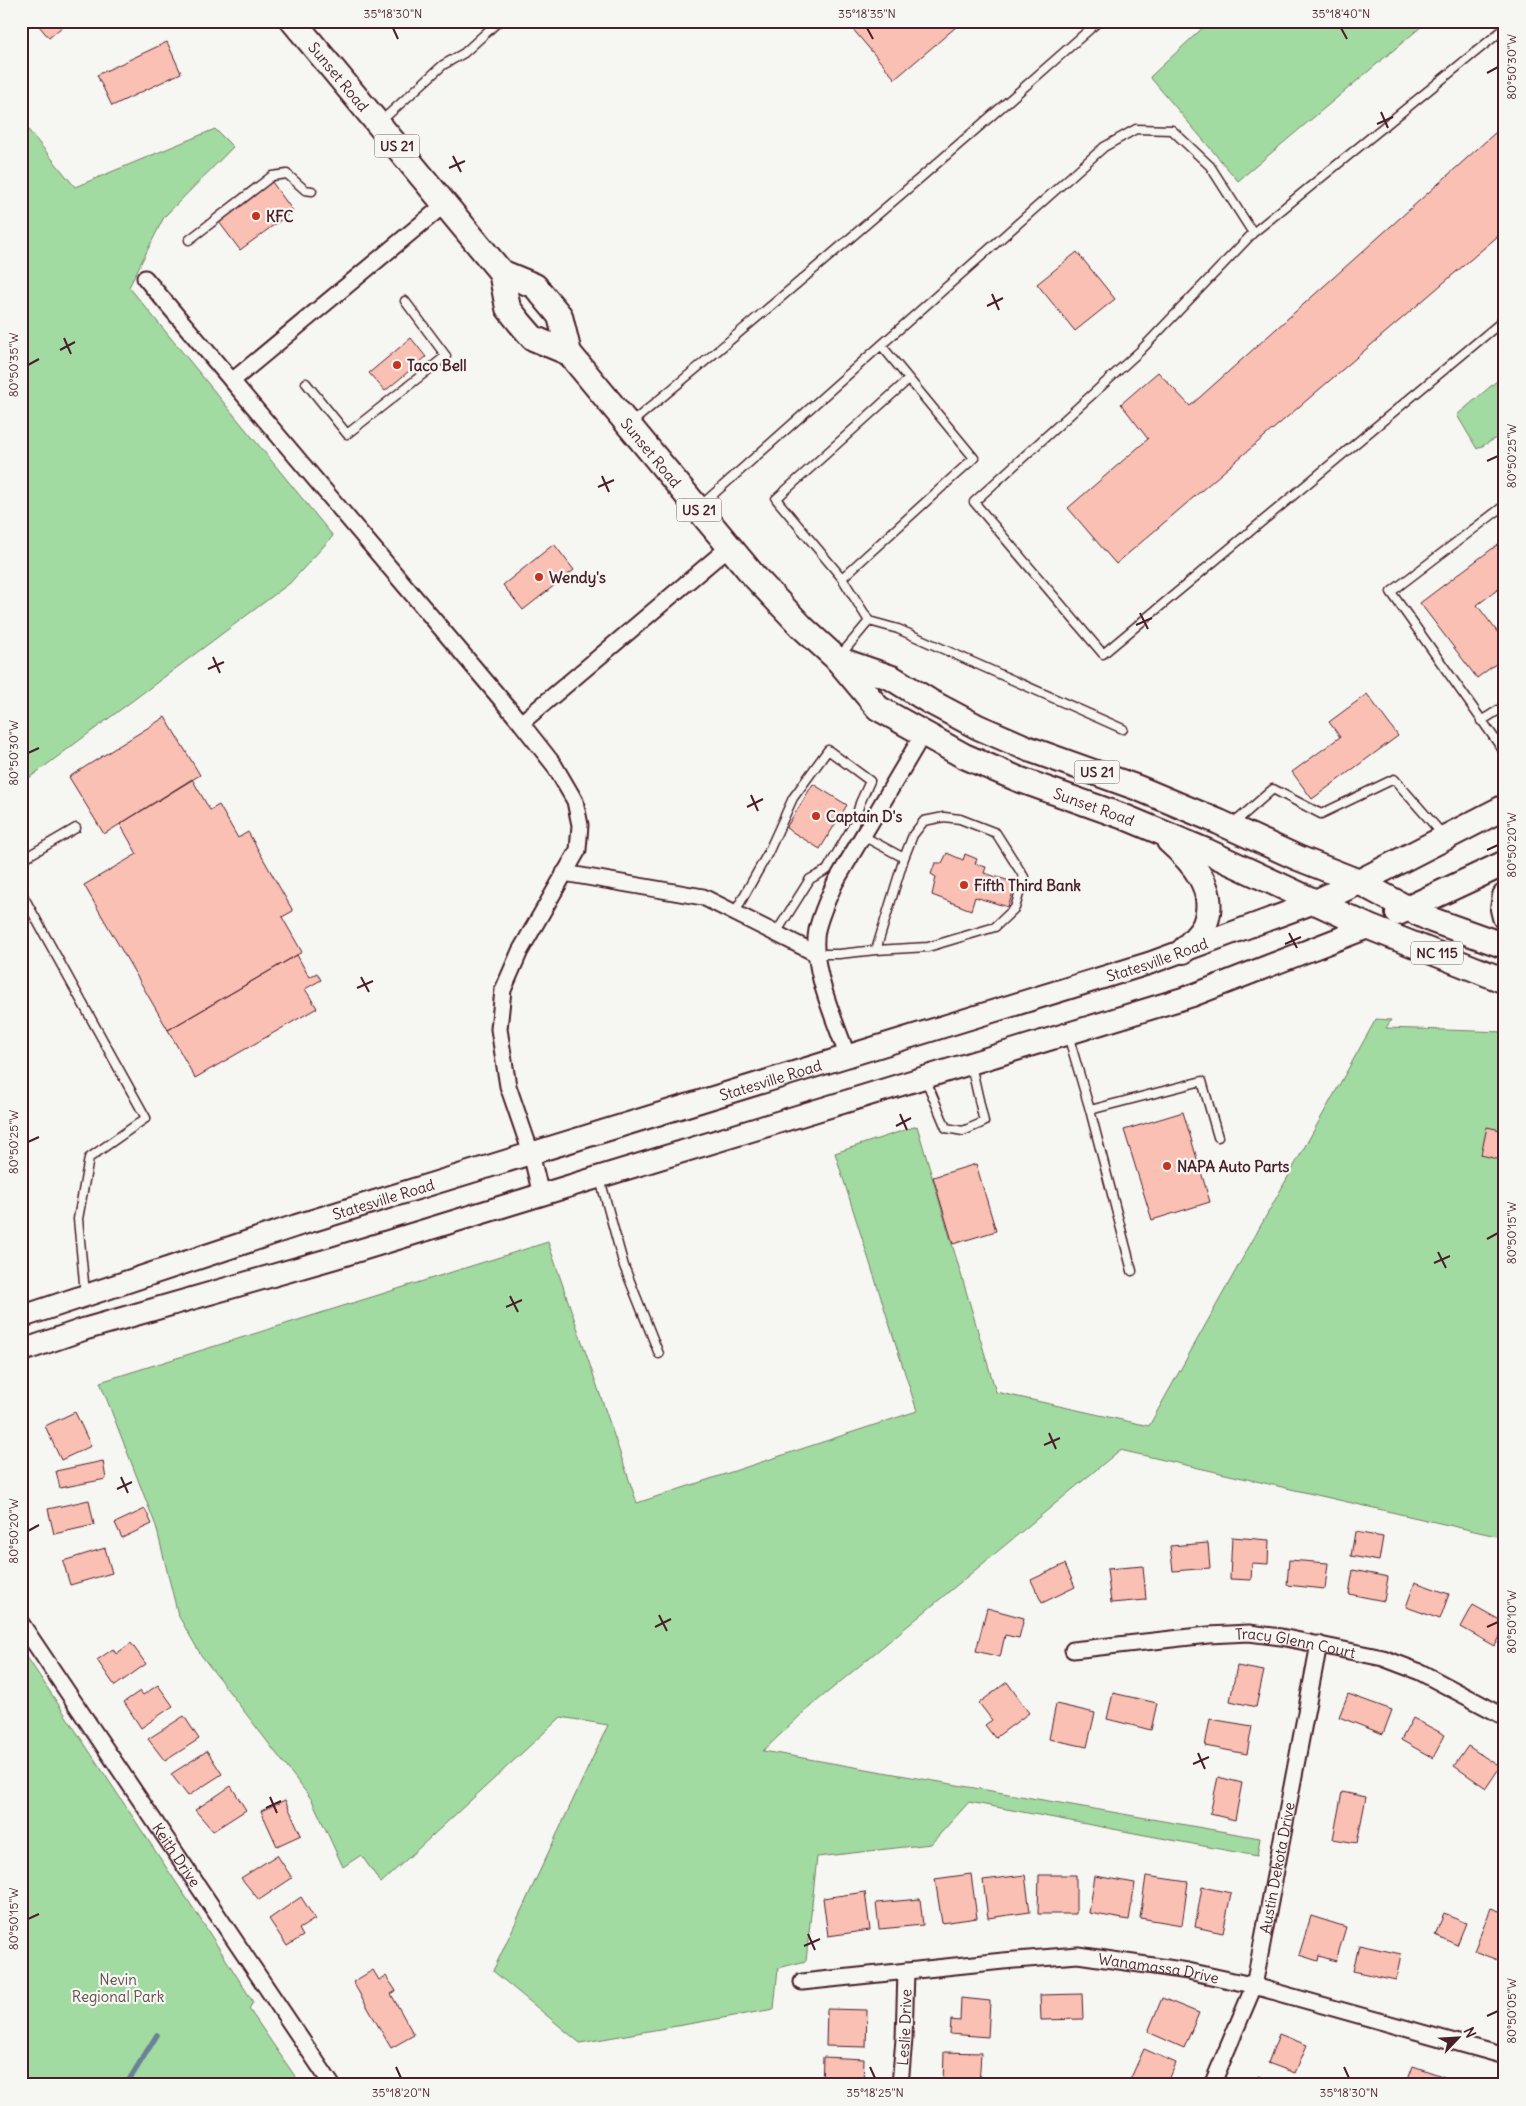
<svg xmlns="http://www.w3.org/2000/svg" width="1526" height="2106" viewBox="0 0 1526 2106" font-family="Delius,sans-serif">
<rect width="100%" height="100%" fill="#f6f6f2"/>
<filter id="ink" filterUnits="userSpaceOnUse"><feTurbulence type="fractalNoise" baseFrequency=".02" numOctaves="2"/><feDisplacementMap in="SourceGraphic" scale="10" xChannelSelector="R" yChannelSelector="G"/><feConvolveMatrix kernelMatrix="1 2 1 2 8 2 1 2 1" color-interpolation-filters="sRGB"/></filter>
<g filter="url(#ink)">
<path fill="#a1dba1" stroke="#767d66" d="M1210,21H1428L1238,181L1150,77Z
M21,121L75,187L215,129L233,147L164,217L129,287L333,536L290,583L21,784Z
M1505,374V433L1477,449L1457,415Z
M1376,1019L1391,1020L1386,1028L1505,1032V1538L1120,1450L805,1711L763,1751L1260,1838L1257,1856L969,1802L931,1844L817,1857L806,1961L778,1968L774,2009L580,2043L493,1971L608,1725L561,1717L381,1883L361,1855L343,1867L312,1800L201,1655L178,1615L156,1526L100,1382L548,1242L637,1503L917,1411L835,1153L917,1126L996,1392L1149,1426Z
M21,1648L201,1920L253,2002L249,2009L301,2085H21Z"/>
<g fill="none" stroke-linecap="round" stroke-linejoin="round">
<path stroke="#6a8198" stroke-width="5.5" d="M126,2085L157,2035"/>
</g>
<path fill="#fac0b4" stroke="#4a1f2b" d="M35,21H69L49,38Z
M846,21H963L895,79Z
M167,42L181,73L112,106L97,75Z
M1505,124V230L1116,564L1068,508L1148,439L1121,404L1158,372L1190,406Z
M272,182L293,211L240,250L219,222Z
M1077,252L1115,299L1075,331L1037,284Z
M411,338L426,357L385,391L369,373Z
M1505,539V584L1477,605L1505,642V657L1477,678L1420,603Z
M554,544L574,570L523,610L503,585Z
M1367,694L1398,736L1312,799L1292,772L1340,737L1329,722Z
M165,717L200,775L104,834L69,777Z
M192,779L210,810L219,805L238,838L248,832L293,911L282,917L302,952L168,1030L84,885L137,854L120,824Z
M813,784L847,805L820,849L786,828Z
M947,853L963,860L965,854L977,859L975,864L986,867L984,873L1016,883L1008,907L975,897L971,910L932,895L936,877L931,874L935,863H942Z
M297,955L309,977L317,973L321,980L305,989L317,1008L195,1078L168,1030Z
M1183,1112L1210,1202L1152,1220L1124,1130Z
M1487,1127L1505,1131V1161L1481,1155Z
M976,1164L996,1231L953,1244L933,1177Z
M75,1412L91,1446L61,1460L45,1426Z
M103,1461L106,1479L60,1488L56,1471Z
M89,1500L94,1525L54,1534L48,1509Z
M145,1509L152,1524L122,1538L115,1523Z
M1355,1532L1383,1537L1379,1561L1351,1556Z
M1232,1537L1269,1540L1268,1564L1252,1563L1251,1580L1230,1579Z
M1208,1543L1210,1568L1173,1571L1170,1546Z
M105,1548L112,1573L70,1585L63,1561Z
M1289,1560L1328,1563L1325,1589L1287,1585Z
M1065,1564L1075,1587L1042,1603L1031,1580Z
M1143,1566L1146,1600L1111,1603L1107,1569Z
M1353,1570L1388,1577L1384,1601L1349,1594Z
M1415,1582L1449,1594L1440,1619L1406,1607Z
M1473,1605L1505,1623V1628L1495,1646L1461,1627Z
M987,1608L1024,1618L1019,1638L1005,1635L1000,1657L976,1651Z
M131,1643L146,1664L115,1686L97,1660L113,1649L116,1654Z
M1237,1666L1264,1671L1256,1707L1230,1701Z
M1007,1682L1029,1713L995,1738L985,1725L992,1720L979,1703Z
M158,1685L173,1706L141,1728L124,1702L140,1691L143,1695Z
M1113,1693L1157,1703L1151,1730L1107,1719Z
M1348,1694L1392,1710L1383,1734L1339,1717Z
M1056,1704L1095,1713L1087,1747L1049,1739Z
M184,1716L199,1739L165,1761L148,1739Z
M1413,1718L1445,1735L1433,1758L1401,1740Z
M1210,1719L1252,1726L1247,1754L1205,1746Z
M1468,1746L1500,1767L1486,1788L1454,1766Z
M207,1751L222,1774L188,1796L171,1774Z
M1218,1777L1242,1783L1235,1820L1210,1814Z
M231,1786L246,1810L213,1831L195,1810Z
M1342,1792L1366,1797L1357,1843L1333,1839Z
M285,1800L301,1835L277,1846L261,1811Z
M277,1855L292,1878L259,1900L241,1878Z
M971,1874L977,1918L942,1923L935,1879Z
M1025,1875L1030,1912L988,1918L983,1880Z
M1039,1875H1076V1914H1038Z
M1095,1876L1135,1883L1129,1920L1089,1913Z
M1146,1876L1188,1882L1182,1925L1140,1918Z
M1202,1887L1231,1893L1223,1933L1195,1927Z
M865,1892L870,1930L828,1936L823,1898Z
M301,1897L315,1919L299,1929L303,1936L287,1946L269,1919Z
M920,1899L923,1925L879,1929L876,1903Z
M1491,1908L1505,1913V1963L1474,1951Z
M1444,1914L1466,1923L1457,1945L1435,1935Z
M1311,1916L1346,1927L1336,1961L1319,1956L1318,1961L1299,1955Z
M1359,1945L1401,1954L1396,1980L1353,1971Z
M373,1970L379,1980L386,1976L396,1991L391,1994L414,2035L391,2048L353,1982Z
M1082,1994L1083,2019L1041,2020L1040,1995Z
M961,1998L990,2001L988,2037L950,2034L951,2020L960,2021Z
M1162,1998L1199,2013L1184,2048L1148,2032Z
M827,2009L867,2010L866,2047L826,2046Z
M1279,2034L1307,2045L1295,2073L1268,2063Z
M1144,2049L1176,2063L1167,2085H1136L1129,2082Z
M944,2052L981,2053L979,2085H943Z
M823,2057L864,2059L863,2085H822Z
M1413,2066L1445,2077L1442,2085H1406Z
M1259,2076L1279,2085H1255Z"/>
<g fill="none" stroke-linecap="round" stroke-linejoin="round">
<g stroke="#4a1f2b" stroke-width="11">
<path id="service" d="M1505,28L1253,233L1140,351L974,502L1103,654L1505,319
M380,122L443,65L464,53L499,21
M189,240L272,176L287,174L305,190L312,191
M881,345C912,383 943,420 974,458L842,578L776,499L909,379
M306,383L347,434L446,356L405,301
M630,424C789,292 945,158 1099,21
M1505,505L1391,592L1505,753
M699,507L1104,147L1136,129L1172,130L1210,166L1253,233
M869,621L898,629L1123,729
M839,657L869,621L842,578
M1481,721L1505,706
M1233,824L1273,789L1321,814L1394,779L1444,836
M863,836L904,858L913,835L924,821L944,817L960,819L996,833L1024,877L1015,908L995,927L928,947L876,950
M21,860L76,828
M21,892L146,1118L89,1158L78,1219L85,1293
M735,912L768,853L793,798L828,750L870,781L860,803L854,824L827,870L810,879L776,933
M817,954H839L876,950L904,858
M1068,1035L1090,1110L1202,1081L1218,1137
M925,1078L946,1128L963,1131L984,1122L971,1065
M1090,1110L1132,1271
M600,1179L624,1266L659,1354"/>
</g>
<g stroke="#4a1f2b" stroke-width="19">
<g id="minor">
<path d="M145,278L521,723L554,765L575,801L580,825L578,850L520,951L503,990L499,1029L508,1086L531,1153L541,1195"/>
<path d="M232,381L445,204"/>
<path d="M521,723L729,547"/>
<path d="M564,873L703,897L817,954"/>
<path d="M847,1055C835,1020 810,967 817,930C821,913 828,898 835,883L923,734"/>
<path id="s1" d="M21,1623L332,2085"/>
<path id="s2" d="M1073,1650L1208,1635L1249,1633L1281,1637L1383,1658L1420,1672L1505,1717"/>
<path id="s3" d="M802,1982L1003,1961L1078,1955L1188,1971L1247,1984L1505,2056"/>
<path id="s4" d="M900,2085L904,2039L906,1971"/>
<path id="s5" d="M1212,2085L1254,1986L1319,1644"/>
</g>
</g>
<g stroke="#4a1f2b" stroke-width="25">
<g id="secondary">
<path id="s6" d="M21,1317L295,1226L1150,963L1316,902"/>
<path d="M21,1351L85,1329L334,1258L1191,996L1369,927"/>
</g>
</g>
<g stroke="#4a1f2b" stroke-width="28">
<g id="primary">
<path id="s7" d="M293,21L501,272L535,286L560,316L569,353L753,575L803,628L837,659L878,708L964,756L1018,779L1127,818L1206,851L1369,927L1505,981"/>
<path d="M501,272L508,308L520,323L533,338L569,353"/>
<path d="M837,659L892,678L929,701L978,727L1029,749L1138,788L1219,822L1298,858L1359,882L1407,908L1432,920L1505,946"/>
<path d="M1169,841C1193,862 1218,890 1205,924C1201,934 1190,943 1183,951"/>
<path d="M1505,896L1503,909L1505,917"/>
<path d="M1316,902L1359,882L1505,807"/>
<path d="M1398,913L1505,863"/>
</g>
</g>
<use href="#service" stroke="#f6f6f2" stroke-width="8"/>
<use href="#minor" stroke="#f6f6f2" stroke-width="15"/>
<use href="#secondary" stroke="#f6f6f2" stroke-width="21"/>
<use href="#primary" stroke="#f6f6f2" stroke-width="24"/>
</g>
</g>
<path fill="none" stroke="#4a1f2b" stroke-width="2" d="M393,28L398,39M867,28L873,39M1341,28L1347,39M1487,73L1498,67M1381,112L1388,128M1377,124L1393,117M453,156L461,172M449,168L465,161M992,294L999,310M987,306L1003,298M64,338L71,354M60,350L75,342M28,365L39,359M1487,461L1498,456M602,476L609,492M598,487L614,480M1140,613L1148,629M1136,625L1152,618M213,657L220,673M208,669L224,662M28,753L39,748M751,795L758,811M747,807L763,799M1487,850L1498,845M1289,933L1297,948M1285,944L1301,937M361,977L369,992M357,988L373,981M900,1114L907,1130M896,1126L911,1118M28,1142L39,1137M1487,1239L1498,1233M1438,1252L1446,1268M1434,1263L1450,1256M510,1296L518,1312M506,1307L522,1300M1049,1433L1056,1449M1044,1445L1060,1438M121,1477L128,1493M117,1489L132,1482M28,1531L39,1525M659,1615L667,1631M655,1627L671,1619M1487,1627L1498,1622M1198,1753L1205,1769M1193,1764L1209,1757M270,1797L277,1813M266,1808L281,1801M28,1919L39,1914M808,1934L815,1950M804,1946L820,1939M1487,2016L1498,2011M396,2067L401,2078M870,2067L875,2078M1344,2067L1349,2078"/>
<g fill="#c8321e" stroke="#f6f6f2" stroke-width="2">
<circle cx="256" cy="216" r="5"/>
<circle cx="397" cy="365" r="5"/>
<circle cx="539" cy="577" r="5"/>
<circle cx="816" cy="816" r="5"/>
<circle cx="964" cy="885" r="5"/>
<circle cx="1167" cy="1166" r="5"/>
</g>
<g text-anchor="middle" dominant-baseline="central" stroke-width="4.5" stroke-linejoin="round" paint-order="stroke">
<g fill="#f6f6f2" stroke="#7e6067" stroke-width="1">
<rect x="374.5" y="134.5" width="45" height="23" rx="4"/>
<rect x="676.5" y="498.5" width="45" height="23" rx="4"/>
<rect x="1074.5" y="760.5" width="45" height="23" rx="4"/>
<rect x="1411" y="941.5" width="52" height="23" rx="4"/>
</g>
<g font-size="14" font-weight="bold" fill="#4a1f2b">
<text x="397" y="146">US 21</text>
<text x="699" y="510">US 21</text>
<text x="1097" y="772">US 21</text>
<text x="1437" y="953">NC 115</text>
</g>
<g font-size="15" fill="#4a1f2b" stroke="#f6f6f2">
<text stroke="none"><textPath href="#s7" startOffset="72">Sunset Road</textPath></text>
<text stroke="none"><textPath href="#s7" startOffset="569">Sunset Road</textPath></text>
<text stroke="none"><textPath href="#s7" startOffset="1149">Sunset Road</textPath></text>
<text stroke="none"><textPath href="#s6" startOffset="1191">Statesville Road</textPath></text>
<text stroke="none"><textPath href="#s6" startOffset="786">Statesville Road</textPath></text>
<text stroke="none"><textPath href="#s6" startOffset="381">Statesville Road</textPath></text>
<text stroke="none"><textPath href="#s2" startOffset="224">Tracy Glenn Court</textPath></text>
<text stroke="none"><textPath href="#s1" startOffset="279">Keith Drive</textPath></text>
<text stroke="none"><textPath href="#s5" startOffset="228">Austin Dekota Drive</textPath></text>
<text stroke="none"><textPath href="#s3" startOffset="359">Wanamassa Drive</textPath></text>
<text stroke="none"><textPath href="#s4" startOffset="58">Leslie Drive</textPath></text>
</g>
<g font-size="15" font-weight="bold" fill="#4a1f2b" stroke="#f6f6f2" text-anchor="start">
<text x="266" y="216">KFC</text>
<text x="407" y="365">Taco Bell</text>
<text x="549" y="577">Wendy's</text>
<text x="826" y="816">Captain D's</text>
<text x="974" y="885">Fifth Third Bank</text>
<text x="1177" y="1166">NAPA Auto Parts</text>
</g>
<g font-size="15" fill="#604e48" stroke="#f6f6f2">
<text x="118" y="1979">Nevin<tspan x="118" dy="17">Regional Park</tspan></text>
</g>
</g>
<rect width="1526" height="2106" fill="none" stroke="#f6f6f2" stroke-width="55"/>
<g transform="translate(1458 2038) rotate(65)" stroke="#f6f6f2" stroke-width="4" paint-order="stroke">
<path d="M0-4L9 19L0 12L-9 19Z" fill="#4a1f2b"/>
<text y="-8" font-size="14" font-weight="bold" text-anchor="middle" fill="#4a1f2b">N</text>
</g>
<rect x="28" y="28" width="1470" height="2050" fill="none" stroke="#4a1f2b" stroke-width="2"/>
<g font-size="12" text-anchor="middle" fill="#4a1f2b">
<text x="393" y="18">35°18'30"N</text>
<text x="867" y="18">35°18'35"N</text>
<text x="1341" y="18">35°18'40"N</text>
<text transform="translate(1512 67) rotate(-90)" y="4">80°50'30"W</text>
<text transform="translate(14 365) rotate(-90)" y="4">80°50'35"W</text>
<text transform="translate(1512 456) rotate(-90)" y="4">80°50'25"W</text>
<text transform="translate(14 753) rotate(-90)" y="4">80°50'30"W</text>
<text transform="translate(1512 845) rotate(-90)" y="4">80°50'20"W</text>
<text transform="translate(14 1142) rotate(-90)" y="4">80°50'25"W</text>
<text transform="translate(1512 1233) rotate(-90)" y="4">80°50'15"W</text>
<text transform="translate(14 1531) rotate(-90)" y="4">80°50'20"W</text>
<text transform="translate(1512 1622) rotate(-90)" y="4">80°50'10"W</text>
<text transform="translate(14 1919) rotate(-90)" y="4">80°50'15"W</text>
<text transform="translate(1512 2011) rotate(-90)" y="4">80°50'05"W</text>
<text x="401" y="2097">35°18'20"N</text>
<text x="875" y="2097">35°18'25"N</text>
<text x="1349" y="2097">35°18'30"N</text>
</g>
</svg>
